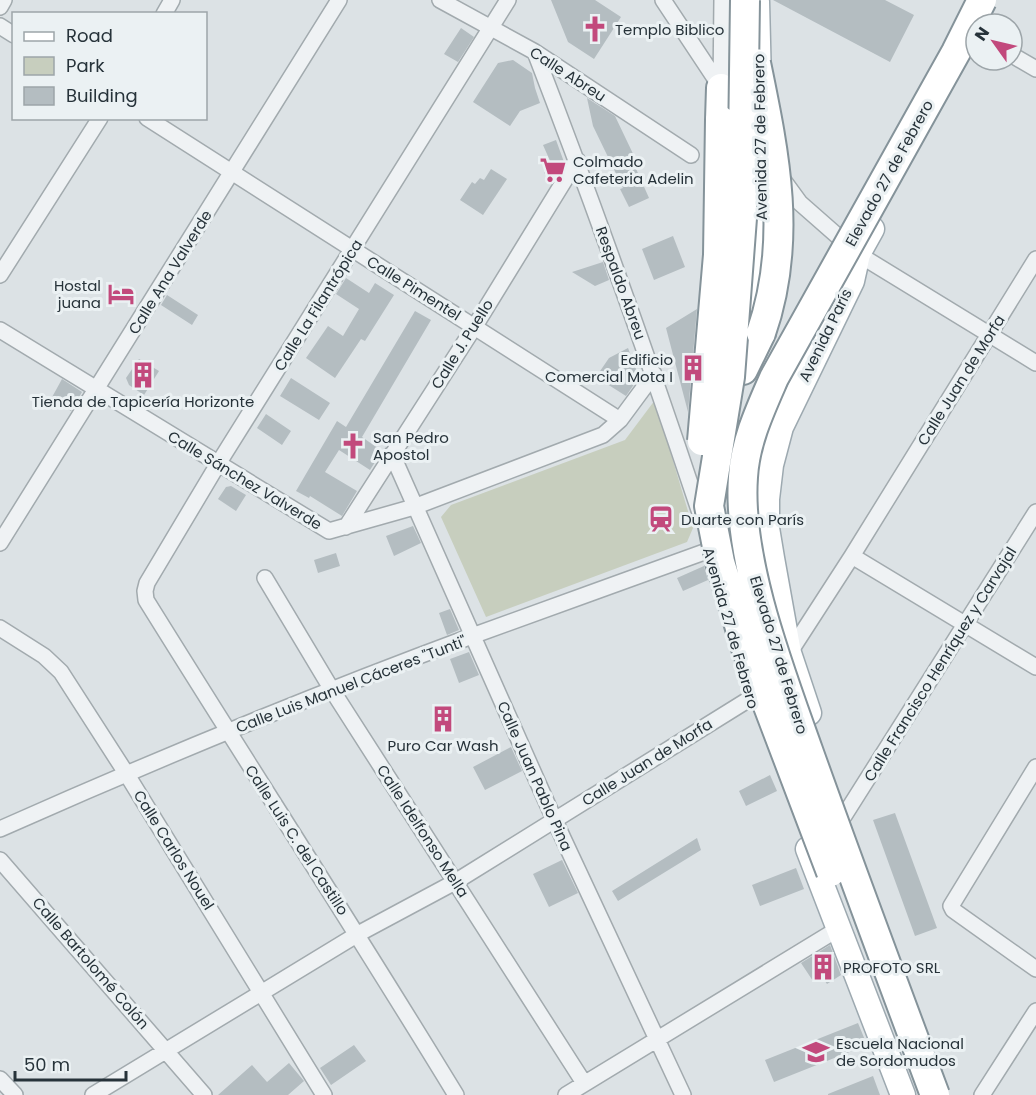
<svg xmlns="http://www.w3.org/2000/svg" width="1036" height="1095" viewBox="0 0 1036 1095" font-family="Poppins,sans-serif">
<rect width="100%" height="100%" fill="#dce2e5"/>
<path fill="#c7cebe" d="M655,400L693,528L687,542L486,617L441,517L451,505L625,440Z"/>
<path fill="#b4bdc1" d="M551,0H595L621,17L594,59L568,42Z
M773,0H885L914,15L890,62Z
M461,28L474,37L458,62L444,54Z
M513,60L532,73L535,88L540,103L520,111L510,126L473,102L498,63Z
M587,98L615,116L636,160L633,162L649,198L629,207L620,189L623,188L593,126Z
M556,140L564,162L554,179L544,173L551,163L543,145Z
M491,169L507,179L483,215L460,200L472,182L475,184L480,178L484,180Z
M673,236L685,267L654,280L642,249Z
M603,262L609,280L595,286L572,272Z
M346,278L369,293L375,283L394,295L365,341L361,339L335,378L306,358L328,326L343,336L359,309L336,294Z
M167,295L198,315L192,325L161,305Z
M697,309L688,412L666,328Z
M415,311L431,320L362,437L382,451L370,470L339,450L325,472L357,491L342,516L310,496L309,498L296,491L337,421L346,427Z
M628,348L639,377L626,396L596,377L609,358Z
M139,359L159,371L144,395L129,385L126,378Z
M291,378L330,403L319,420L280,396Z
M62,379L82,392L71,411L51,399Z
M266,414L291,431L282,445L257,428Z
M231,486L246,495L236,511L218,499L226,487Z
M413,526L421,543L394,556L386,536Z
M336,553L340,566L318,573L314,560Z
M704,566L708,580L683,591L677,578Z
M450,609L459,630L447,635L439,613Z
M469,652L479,675L459,683L450,659Z
M511,747L522,771L485,790L473,767Z
M770,775L777,791L746,806L739,791Z
M895,813L937,928L915,936L873,820Z
M697,838L701,850L618,901L612,891Z
M562,860L578,893L549,907L533,874Z
M796,868L804,889L760,906L752,885Z
M830,945L841,975L827,984L822,977L813,981L801,963Z
M858,1023L867,1045L774,1082L765,1060Z
M354,1045L366,1061L331,1085L320,1068Z
M289,1063L304,1081L288,1095H218L252,1065L267,1082Z
M873,1076L880,1095H828V1094Z"/>
<g fill="none" stroke-linecap="round" stroke-linejoin="round">
<g stroke="#a2aaae" stroke-width="18">
<path id="minor" d="M440,0L535,52L691,155
M663,0L724,92
M0,7L4,0
M164,14L172,0
M0,26L14,35
M535,52C594,205 649,360 701,516
M1012,55L1036,69
M721,88L722,0
M147,118L620,420
M781,177L800,203L858,254L1036,363
M0,275L100,118
M0,330L329,531L414,507L603,435L620,420L654,374
M392,454L554,819L683,1095
M346,527L475,326L577,160
M0,543L339,0
M852,556L1036,667
M265,578L332,690L584,1083
M0,628L44,656L61,672L126,773L324,1095
M788,655L852,556L1036,259
M1036,767L951,906L953,910L1036,969
M844,816L1036,512
M0,829C155,760 313,695 472,636C550,607 629,580 707,551
M0,860L204,1095
M0,1079L15,1095
M93,1095L358,934L455,882L751,698L762,685
M456,1095C355,929 249,766 146,600L145,591L147,583L218,464L508,0
M566,1095L838,929
M982,1095L1036,1011"/>
</g>
<g stroke="#9da9b0" stroke-width="27">
<path id="primary" d="M757,2L759,82
M753,324L760,268V134
M809,713L789,653L772,558L767,528V499L771,465L781,427L852,281L858,254L872,229
M808,849L903,1095"/>
</g>
<g stroke="#85939a" stroke-width="32">
<path id="motorway" d="M720,120L721,88
M743,370L761,333"/>
</g>
<use href="#minor" stroke="#eff2f4" stroke-width="15"/>
<use href="#primary" stroke="#fff" stroke-width="24"/>
<use href="#motorway" stroke="#fff" stroke-width="28"/>
<g stroke="#85939a" stroke-width="32" stroke-linecap="butt">
<path id="motorway-bridge" d="M745,0L742,218L730,377L709,506L720,562L746,648L831,872
M756,63C775,155 793,241 761,333
M702,441L718,255L720,120
M935,1095C892,980 849,865 808,750C780,671 737,560 743,477C745,442 760,410 774,378L956,52L982,0"/>
</g>
<use href="#motorway-bridge" stroke="#fff" stroke-width="28"/>
</g>
<defs>
<g id="church-bare" transform="scale(2.07)"><path d="M-1.2-6h2.4v3.5h3.3v2.4h-3.3V6h-2.4V-.1h-3.3v-2.4h3.3Z" fill="#c2497c" stroke="#ebf1f3" stroke-width="2.5" paint-order="stroke"/></g>
<g id="supermarket-bare" transform="scale(2.07)"><path d="M-6-5.5h2.5l.6 2H6L4.5 2H-2.5L-4.4-4H-6ZM-1.5 3.2a1.3 1.3 0 1 0 .1 0ZM3 3.2a1.3 1.3 0 1 0 .1 0Z" fill="#c2497c" stroke="#ebf1f3" stroke-width="2.5" paint-order="stroke"/></g>
<g id="hotel-bare" transform="scale(2.07)"><path d="M-6-4.5h1.5V1H6V5H4.5V3h-9V5H-6ZM-4 0a1.8 1.8 0 1 1 3.6 0ZM.5 0V-2.5h3Q6-2.5 6 0Z" fill="#c2497c" stroke="#ebf1f3" stroke-width="2.5" paint-order="stroke"/></g>
<g id="building-bare" transform="scale(2.07)"><path d="M-4-6H4V6H1V3H-1V6H-4ZM-2.5-4.3h1.7v1.8h-1.7ZM.8-4.3h1.7v1.8H.8ZM-2.5-1h1.7V.8h-1.7ZM.8-1h1.7V.8H.8Z" fill="#c2497c" stroke="#ebf1f3" stroke-width="2.5" paint-order="stroke"/></g>
<g id="station-bare" transform="scale(2.07)"><path d="M-3-6H3Q5-6 5-4V2Q5 4 3 4L4.5 6H3L1.5 4h-3L-3 6H-4.5L-3 4Q-5 4-5 2V-4Q-5-6-3-6ZM-3.5-4v3h7v-3ZM-3.5 1v1.5H-2V1ZM2 1v1.5H3.5V1Z" fill="#c2497c" stroke="#ebf1f3" stroke-width="2.5" paint-order="stroke"/></g>
<g id="school-bare" transform="scale(2.07)"><path d="M0-5L7-2L0 1L-7-2ZM-4 1L0 2.5L4 1V4Q0 6-4 4Z" fill="#c2497c" stroke="#ebf1f3" stroke-width="2.5" paint-order="stroke"/></g>
</defs>
<g fill-rule="evenodd">
<use href="#church-bare" x="595" y="29"/>
<use href="#supermarket-bare" x="553" y="170"/>
<use href="#hotel-bare" x="121" y="294"/>
<use href="#building-bare" x="693" y="368"/>
<use href="#building-bare" x="143" y="375"/>
<use href="#church-bare" x="353" y="446"/>
<use href="#station-bare" x="661" y="519"/>
<use href="#building-bare" x="443" y="719"/>
<use href="#building-bare" x="823" y="967"/>
<use href="#school-bare" x="816" y="1052"/>
</g>
<g text-anchor="middle" dominant-baseline="central" stroke-width="6" stroke-linejoin="round" paint-order="stroke">
<g font-size="15" fill="#27333a" stroke="#ebf1f3" text-anchor="start">
<text x="615" y="29">Templo Biblico</text>
<text x="573" y="161">Colmado<tspan x="573" dy="17">Cafeteria Adelin</tspan></text>
<text x="101" y="285" text-anchor="end">Hostal<tspan x="101" dy="17">juana</tspan></text>
<text x="673" y="359" text-anchor="end">Edificio<tspan x="673" dy="17">Comercial Mota I</tspan></text>
<text x="143" y="401" text-anchor="middle">Tienda de Tapicería Horizonte</text>
<text x="373" y="437">San Pedro<tspan x="373" dy="17">Apostol</tspan></text>
<text x="681" y="519">Duarte con París</text>
<text x="443" y="745" text-anchor="middle">Puro Car Wash</text>
<text x="843" y="967">PROFOTO SRL</text>
<text x="836" y="1043">Escuela Nacional<tspan x="836" dy="17">de Sordomudos</tspan></text>
</g>
<g font-size="15" fill="#27333a" stroke="#ebf1f3">
<text transform="translate(568 74) rotate(33)">Calle Abreu</text>
<text transform="translate(760 137) rotate(-91)">Avenida 27 de Febrero</text>
<text transform="translate(889 173) rotate(-61)">Elevado 27 de Febrero</text>
<text transform="translate(170 272) rotate(-58)">Calle Ana Valverde</text>
<text transform="translate(621 283) rotate(70)">Respaldo Abreu</text>
<text transform="translate(414 288) rotate(32)">Calle Pimentel</text>
<text transform="translate(318 305) rotate(-58)">Calle La Filantrópica</text>
<text transform="translate(825 335) rotate(-64)">Avenida París</text>
<text transform="translate(462 344) rotate(-58)">Calle J. Puello</text>
<text transform="translate(961 380) rotate(-58)">Calle Juan de Morfa</text>
<text transform="translate(245 480) rotate(31)">Calle Sánchez Valverde</text>
<text transform="translate(731 628) rotate(74)">Avenida 27 de Febrero</text>
<text transform="translate(779 655) rotate(73)">Elevado 27 de Febrero</text>
<text transform="translate(940 664) rotate(-58)">Calle Francisco Henríquez y Carvajal</text>
<text transform="translate(351 684) rotate(-21)">Calle Luis Manuel Cáceres "Tunti"</text>
<text transform="translate(647 762) rotate(-32)">Calle Juan de Morfa</text>
<text transform="translate(535 776) rotate(66)">Calle Juan Pablo Pina</text>
<text transform="translate(423 831) rotate(57)">Calle Idelfonso Mella</text>
<text transform="translate(297 840) rotate(57)">Calle Luis C. del Castillo</text>
<text transform="translate(174 850) rotate(58)">Calle Carlos Nouel</text>
<text transform="translate(91 963) rotate(49)">Calle Bartolomé Colón</text>
</g>
</g>
<rect x="12" y="12" width="195" height="108" fill="#ebf1f3" stroke="#9da5a9" stroke-width="1.5"/>
<rect x="24" y="32" width="30" height="9" fill="#ffffff" stroke="#9da5a9" stroke-width="1.5"/>
<text x="66" y="42" font-size="18" fill="#27333a">Road</text>
<rect x="24" y="57" width="30" height="18" fill="#c7cebe" stroke="#9da5a9" stroke-width="1.5"/>
<text x="66" y="72" font-size="18" fill="#27333a">Park</text>
<rect x="24" y="87" width="30" height="18" fill="#b4bdc1" stroke="#9da5a9" stroke-width="1.5"/>
<text x="66" y="102" font-size="18" fill="#27333a">Building</text>
<g transform="translate(994 42) rotate(304)"><circle r="28" fill="#ebf1f3" stroke="#9da5a9" stroke-width="1.5"/>
<path d="M0-4.5L10 22L0 15L-10 22Z" fill="#c2497c"/>
<text y="-9" font-size="16" font-weight="bold" text-anchor="middle" fill="#27333a">N</text>
</g>
<path d="M15 1071v9h111v-9" fill="none" stroke="#27333a" stroke-width="3"/>
<text x="24" y="1071" font-size="18" fill="#27333a" stroke="#ebf1f3" stroke-width="4.5" paint-order="stroke">50 m</text>
</svg>
